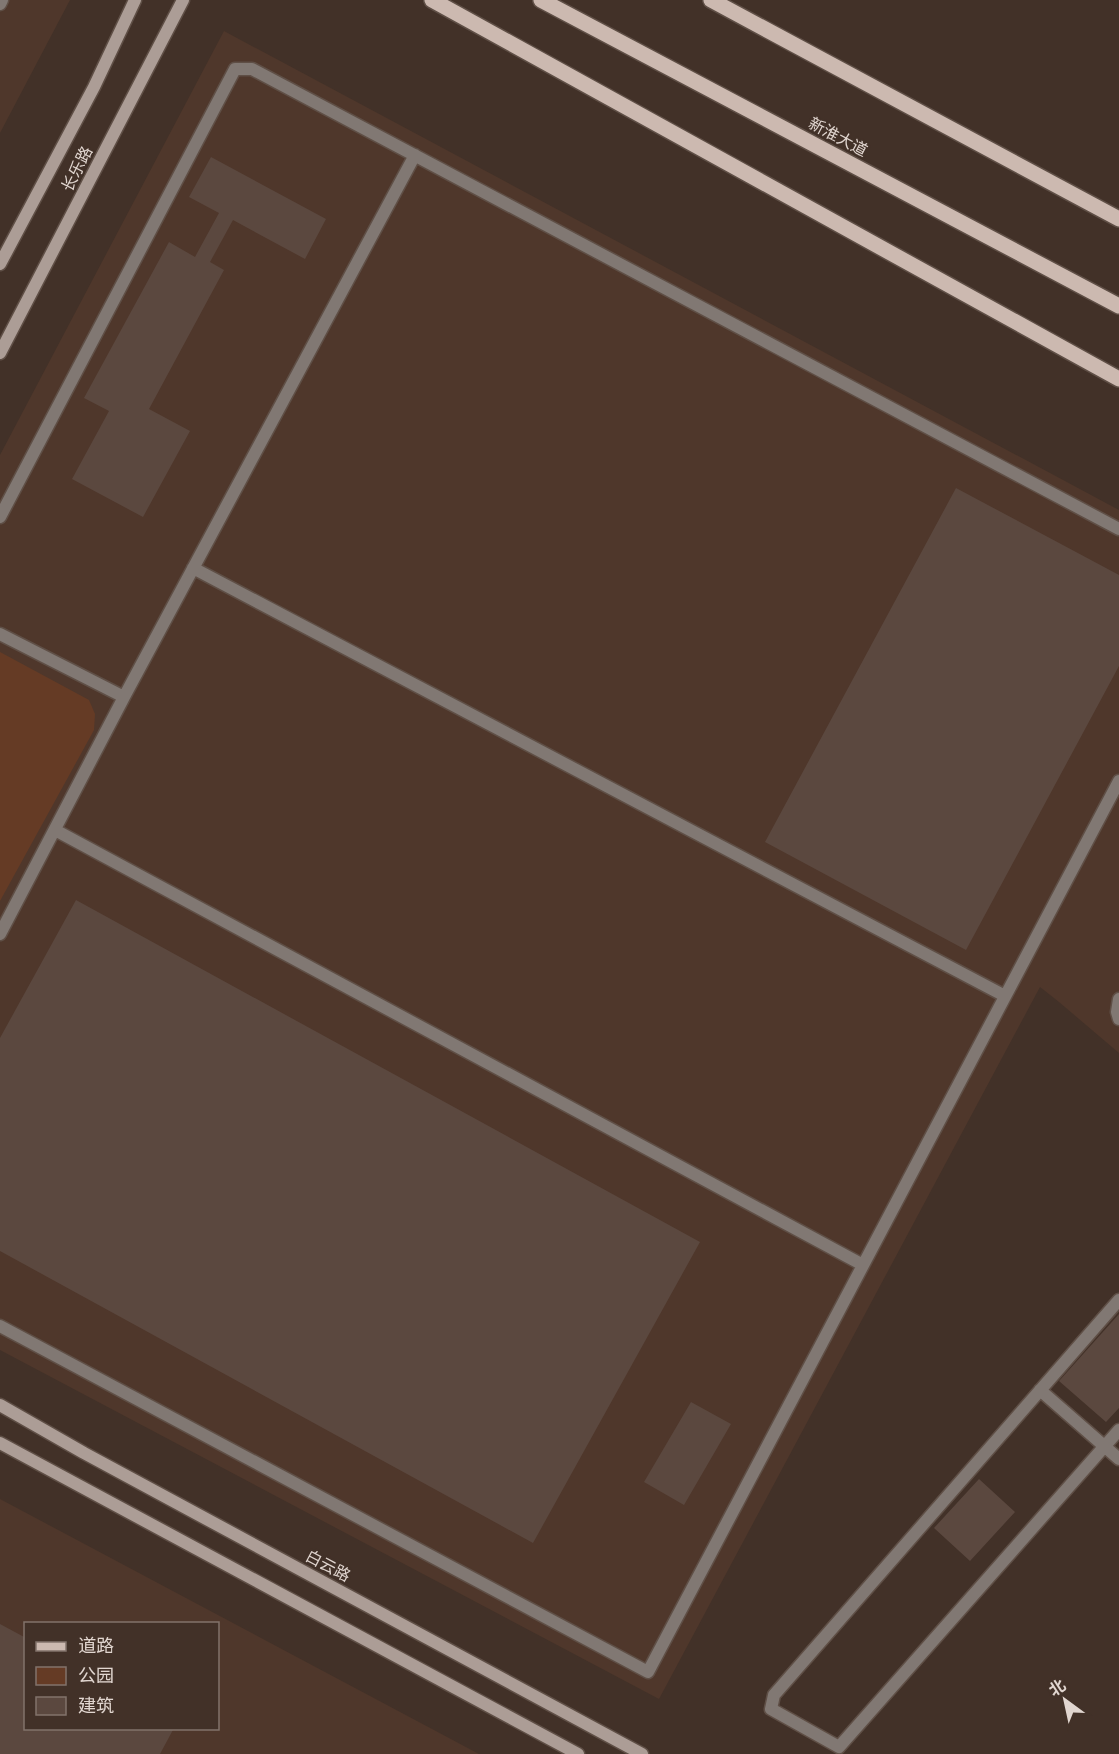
<svg xmlns="http://www.w3.org/2000/svg" width="1119" height="1754" viewBox="0 0 1119 1754" font-family="Rubik,'Noto Sans SC',sans-serif">
<rect width="100%" height="100%" fill="#423128"/>
<path fill="#4f372b" fill-rule="evenodd" d="M0,0H70L0,133Z
M224,31L1119,510V1053L1059,1002L1040,987L659,1699L0,1350V455Z
M0,1499L479,1754H0ZM26,1624H218V1728H26Z"/>
<path fill="#653b25" d="M0,652L89,700L95,714L94,730L0,901Z"/>
<path fill="#5b483f" d="M211,157L326,219L305,259L233,220L210,262L224,270L149,409L190,431L143,517L72,479L109,411L84,398L169,242L195,257L219,213L189,197Z
M956,488L1119,575V666L966,950L765,842Z
M76,900L700,1242L533,1543L0,1251V1038Z
M1119,1314V1408L1106,1422L1059,1381Z
M691,1402L731,1424L684,1505L644,1482Z
M979,1479L1015,1512L970,1561L934,1528Z
M0,1624L26,1638V1728H174L160,1754H0Z"/>
<g fill="none" stroke-linecap="round" stroke-linejoin="round">
<g stroke="#5f4f46" stroke-width="15">
<path id="lane" d="M0,4L2,0
M0,517L235,69H252L1119,529
M193,568L1005,996
M0,634L124,697L0,934
M124,697L415,155
M55,830L863,1265
M1119,999L1117,1012L1119,1019
M1119,1300L774,1695L771,1709L839,1747L1119,1430
M0,1326L648,1672L1119,781
M1040,1390L1119,1459"/>
</g>
<g stroke="#5f4f46" stroke-width="15">
<path id="secondary" d="M0,264L94,87L135,0
M0,353L183,0
M0,1405L84,1453L642,1754
M0,1443L578,1754"/>
</g>
<g stroke="#5f4f46" stroke-width="18">
<path id="primary" d="M432,0L1119,379
M541,0L1119,306
M711,0L1119,219"/>
</g>
<use href="#lane" stroke="#817873" stroke-width="12"/>
<use href="#secondary" stroke="#ac9d96" stroke-width="12"/>
<use href="#primary" stroke="#ccb9b0" stroke-width="15"/>
</g>
<g text-anchor="middle" dominant-baseline="central" stroke-width="4.5" stroke-linejoin="round" paint-order="stroke">
<g font-size="16" fill="#e1d6d0" stroke="#423128">
<text transform="translate(838 137) rotate(28)">新淮大道</text>
<text transform="translate(77 169) rotate(-63)">长乐路</text>
<text transform="translate(328 1566) rotate(28)">白云路</text>
</g>
</g>
<rect x="24" y="1622" width="195" height="108" fill="#423128" stroke="#82736b" stroke-width="1.5"/>
<rect x="36" y="1642" width="30" height="9" fill="#ccb9b0" stroke="#82736b" stroke-width="1.5"/>
<text x="78" y="1652" font-size="18" fill="#e1d6d0">道路</text>
<rect x="36" y="1667" width="30" height="18" fill="#653b25" stroke="#82736b" stroke-width="1.5"/>
<text x="78" y="1682" font-size="18" fill="#e1d6d0">公园</text>
<rect x="36" y="1697" width="30" height="18" fill="#5b483f" stroke="#82736b" stroke-width="1.5"/>
<text x="78" y="1712" font-size="18" fill="#e1d6d0">建筑</text>
<g transform="translate(1065 1700) rotate(327)" stroke="#423128" stroke-width="4.5" paint-order="stroke">
<path d="M0-4.5L10 22L0 15L-10 22Z" fill="#e1d6d0"/>
<text y="-9" font-size="16" font-weight="bold" text-anchor="middle" fill="#e1d6d0">北</text>
</g>
</svg>
